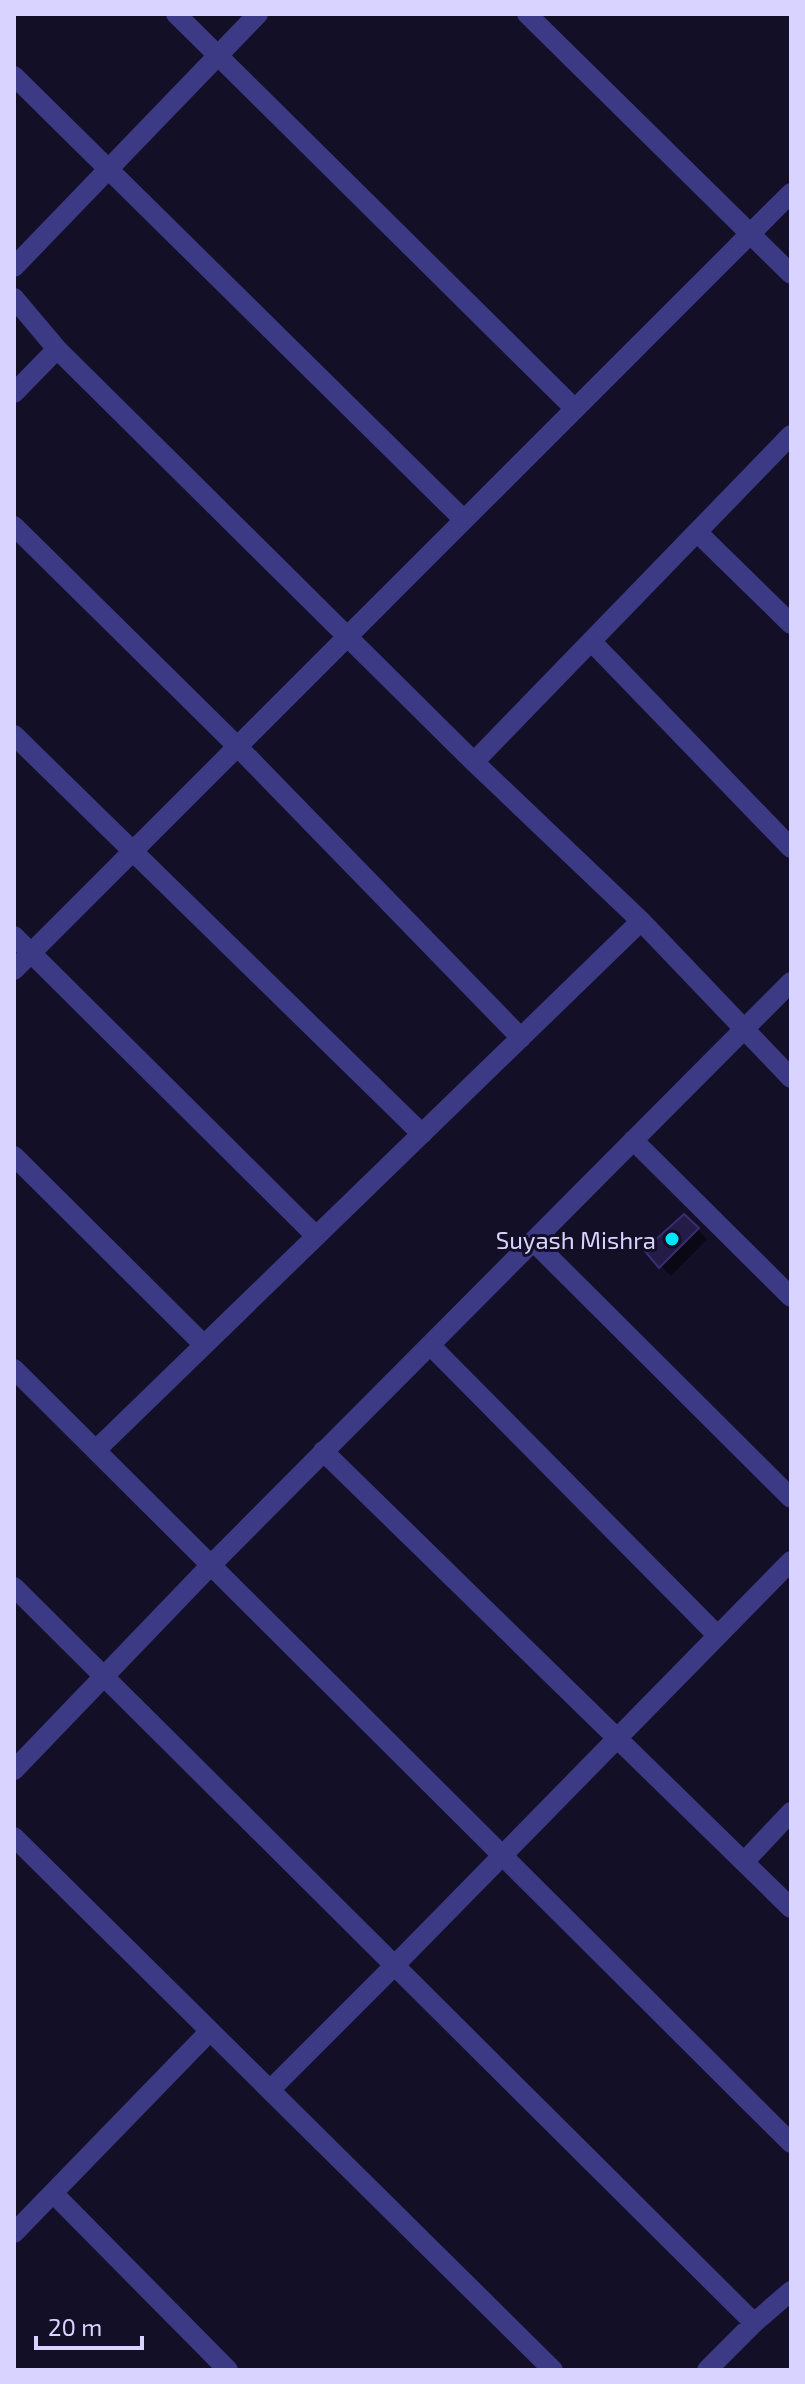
<svg xmlns="http://www.w3.org/2000/svg" width="805" height="2384" viewBox="0 0 805 2384" font-family="'Exo 2',sans-serif">
<rect width="100%" height="100%" fill="#130f26"/>
<path fill="#0007" d="M684,1216L707,1239L671,1276L647,1251Z"/>
<path fill="#241b47" stroke="#3b2d73" stroke-width="2" d="M684,1214L699,1228L659,1268L644,1250Z"/>
<g fill="none" stroke-linecap="round" stroke-linejoin="round">
<path stroke="#3d3a85" stroke-width="20" d="M176,14L575,409
M14,76L464,520
M14,267L258,14
M14,298L57,349L474,762L641,921L791,1078
M14,393L57,349
M14,526L238,747L521,1038
M697,532L791,624
M592,642L791,848
M14,735L422,1134
M474,762L791,435
M14,936L316,1236
M14,970L791,193
M633,1140L791,1297
M14,1156L204,1345
M533,1241L791,1498
M430,1345L717,1635
M14,1369L791,2143
M96,1450L641,921
M323,1451L791,1908
M14,1587L754,2323
M14,1770L211,1565L791,982
M14,1837L553,2370
M744,1862L791,1812
M270,2090L395,1965L791,1561
M53,2193L228,2370
M14,2233L210,2031
M707,2370L754,2323L791,2291"/>
<path stroke="#3d3a85" stroke-width="20" d="M527,14L791,274"/>
</g>
<circle fill="#00e5ff" stroke="#130f26" stroke-width="3" cx="672" cy="1239" r="8"/>
<g text-anchor="middle" dominant-baseline="central" stroke-width="6" stroke-linejoin="round" paint-order="stroke">
<g font-size="24" fill="#d9d4ff" stroke="#130f26" text-anchor="end">
<text x="656" y="1239">Suyash Mishra</text>
</g>
</g>
<rect width="805" height="2384" fill="none" stroke="#d9d4ff" stroke-width="32"/>
<path d="M36 2336v12h106v-12" fill="none" stroke="#d9d4ff" stroke-width="4"/>
<text x="48" y="2336" font-size="24" fill="#d9d4ff" stroke="#130f26" stroke-width="6" paint-order="stroke">20 m</text>
</svg>
